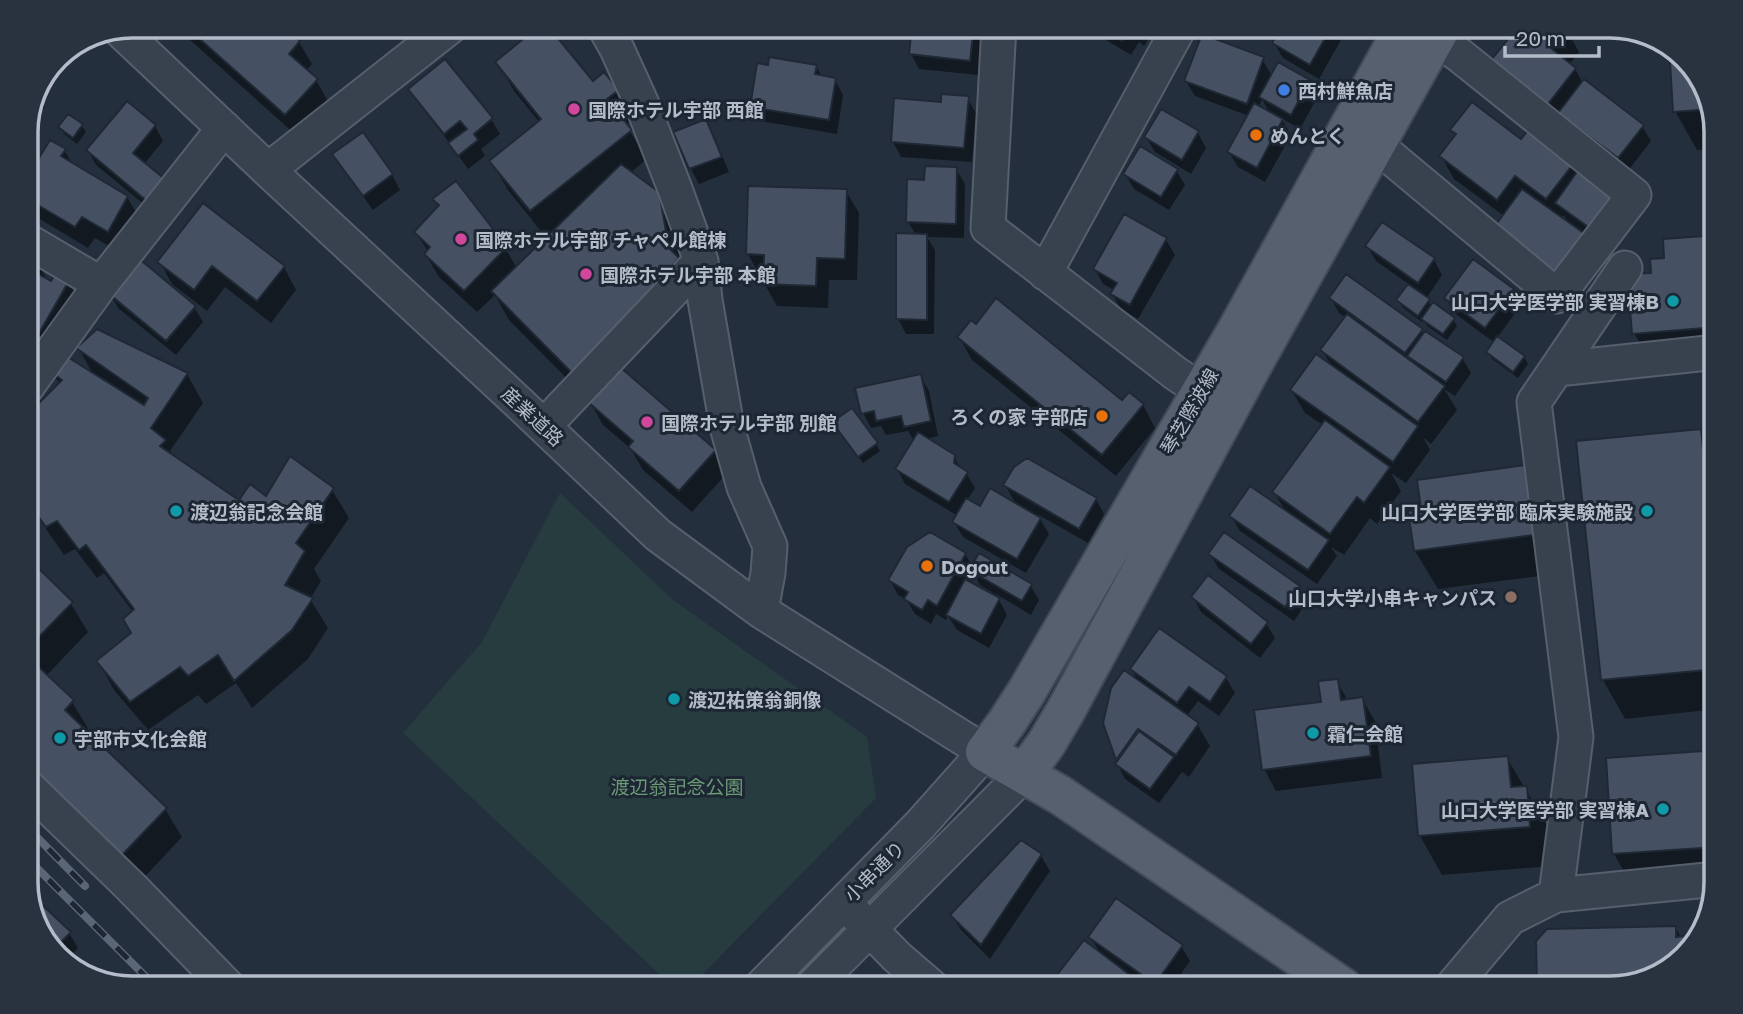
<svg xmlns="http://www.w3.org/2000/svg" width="1743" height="1014" viewBox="0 0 1743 1014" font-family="'Golos Text','Noto Sans JP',sans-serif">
<rect width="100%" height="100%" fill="#242f3e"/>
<path fill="#263c3f" d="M560,493L673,600L867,737L876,798L689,988H674L403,733L482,642Z"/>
<path fill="#0007" fill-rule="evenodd" d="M182,26H254L269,39L299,42L312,64L306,71L316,80L329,103L298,137L190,40Z
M914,26H983L978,75L919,69L911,54Z
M1083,26H1155L1156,27L1144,46L1139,42L1131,55Z
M1284,26H1344L1346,31L1319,79L1283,58L1274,43Z
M1503,26H1591L1580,39L1565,27L1579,52L1569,65L1575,69L1583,83L1642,126L1651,141L1627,172L1506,83L1510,39Z
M1671,47L1702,79L1717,126V149L1697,150L1675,111Z
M1262,59L1272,76L1309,81L1318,96L1300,129L1281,118L1291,135L1265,182L1238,167L1229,152L1249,116L1195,96L1186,81ZM1262,99L1270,114L1259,107Z
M498,62L617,91L634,119L626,125L647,159L630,173L658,193L675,223L682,267L694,288L621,370L714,451L727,473L692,512L643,470L630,448L603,425L590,402L509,320L495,295L477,312L439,277L426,255L428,252L416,232L439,207L434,199L505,248L517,268L547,239L508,190L491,161L540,123L514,91Z
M816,66L822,77L835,80L843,95L837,134L760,121L752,106Z
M410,89L491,119L500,134L481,149L485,156L468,169L451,145L419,104Z
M967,98L976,113L972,162L901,157L893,142L942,104Z
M39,99L45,107L33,122L30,119Z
M28,121L37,137L26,153V126Z
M705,121L714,136L729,172L699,184L691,169L676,133Z
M81,125L86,132L77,144L64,134L60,127Z
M155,126L163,141L144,164L157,215L96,165L88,150Z
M1452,130L1522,141L1573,164L1578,173L1600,243L1583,231L1595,252L1504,216L1454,179L1441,156L1457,137ZM1564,215L1569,225L1561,219Z
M1198,133L1206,148L1191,174L1155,152L1146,137Z
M64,150L73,165L127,197L140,219L121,253L95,238L88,248L33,215L26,204V182Z
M334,155L392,175L400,190L373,210L343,169Z
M956,169L965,184L964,238L927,237L935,250L934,334H906L898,319L916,235L908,222L926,182Z
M1176,170L1185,185L1169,210L1134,189L1125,174Z
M846,191L859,213L857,280H829L828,308L777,306L764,283L765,276H760L748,254Z
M1703,238L1717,262V367L1656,372L1634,333L1653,274L1666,259Z
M1166,240L1175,255L1138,319L1121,309L1112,294L1114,290L1103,284L1095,269Z
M1367,246L1434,260L1442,275L1426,299L1432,307L1453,319L1457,326L1447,340L1427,326L1424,320L1422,322L1403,308L1399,301L1410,285L1376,261Z
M26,256L37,262L48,281L68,282L81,304L38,349L31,338L26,335Z
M160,262L284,267L296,290L271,323L225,287L207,311L172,284Z
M1512,290L1521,305L1497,338L1524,357L1528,364L1518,378L1492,359L1488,352L1495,343L1454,313L1446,298Z
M110,293L194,307L203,322L176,355L118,308Z
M1331,298L1421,330L1424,335L1462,358L1471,373L1455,396L1444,389L1457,410L1431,444L1423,437L1430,450L1406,483L1391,473L1401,491L1377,524L1370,518L1344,555L1331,547L1337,556L1317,584L1240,531L1231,516L1286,512L1274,492L1323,425L1305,413L1292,391L1332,367L1322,350L1346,318L1339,313Z
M976,326L1122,403L1143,405L1155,428L1116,476L972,360L959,337Z
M79,349L187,374L203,403L170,451L174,457L240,503L332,490L349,518L314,569L321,581L310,599L328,628L308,659L252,708L236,683L206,704L198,695L148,730L114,690L98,661L133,634V612L104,573L97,578L75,549L64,555L26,500V419L60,385L52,371L94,376Z
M920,376L929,391L938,436L926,439L954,457L962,471L966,473L975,488L967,500L981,508L1017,506L1005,485L1096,499L1104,514L1088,543L1037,514L1049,534L1026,573L963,537L954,522L958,516L905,484L897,469L914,441L908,431L886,435L881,426L871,428L863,413Z
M838,430L876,444L880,451L863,463Z
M1700,430L1717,459V709L1625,719L1603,680Z
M1524,467L1546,506L1556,574L1438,589L1415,551L1423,510Z
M965,554L973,567L1030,585L1039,600L1031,615L996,594L1007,615L989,648L957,630L948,616L946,620L936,614L931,624L915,614L906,599L898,595L890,580ZM972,572L980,585L992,592L990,595L966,582Z
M1210,554L1299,587L1307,602L1294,621L1219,569Z
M26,558L71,604L88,632L46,676L72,702L89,730L86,733L165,809L182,837L138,884L26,777Z
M1193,597L1266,623L1275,638L1260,658L1201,612Z
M1160,631L1226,678L1235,693L1219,716L1198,701L1187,716L1197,724L1210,746L1189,777L1182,772L1159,803L1125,779L1117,764L1119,762L1104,723L1139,683L1132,670Z
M1337,681L1348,701L1362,699L1375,721L1382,778L1276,791L1264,769L1322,704Z
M1702,753L1713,771H1717V882L1636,893L1614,854Z
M1507,758L1548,827L1551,866L1442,875L1420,836Z
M1021,842L1041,856L1050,871L990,959L961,930L952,915Z
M28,893L35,903L69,933L78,948L66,960L41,935Z
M1675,927L1686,945L1693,944L1664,973L1611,988Z
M1090,937L1181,946L1190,961L1171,988H1150L1128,973L1137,988H1049L1101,954Z"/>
<path fill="#455162" stroke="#1f2835" stroke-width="2" d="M185,26H257L269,37L278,26H284L300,41L289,54L318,79L285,115Z
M539,26H548L593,81L604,72L619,90L607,99L632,130L530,211L489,161L541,119L495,62Z
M912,26H974L970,61L909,54Z
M1097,26H1139L1136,32L1130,28L1122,41Z
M1282,26H1332L1310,65L1272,43Z
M1504,26H1565L1568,28L1552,49L1576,68L1548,104L1491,60L1513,33Z
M1202,34L1264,57L1247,104L1184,81Z
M1669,45L1702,79L1712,109L1673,112Z
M769,57L817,65L815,74L836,78L829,120L750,107L757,63L768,65Z
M445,59L493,118L474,134L478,140L458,156L448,143L467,129L460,121L444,134L408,89Z
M1278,62L1310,80L1291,115L1259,97Z
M1584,79L1644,125L1618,158L1558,113Z
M941,94L969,96L964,148L891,142L894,98L941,102Z
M127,101L156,125L133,153L166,180L148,202L86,150Z
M1472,102L1521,139L1529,129L1574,163L1546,199L1515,176L1497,200L1439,156L1456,134L1450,130Z
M1254,103L1283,119L1257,168L1227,152Z
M1161,109L1199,131L1182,160L1144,137Z
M68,114L83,124L73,138L58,127Z
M706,119L722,157L689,169L673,132Z
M363,132L393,174L363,196L332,154Z
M50,140L66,149L61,156L128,196L108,232L82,217L75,227L26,198V179Z
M1140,146L1178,169L1161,197L1123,174Z
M621,164L659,192L669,248L679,258L575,376L491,291Z
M925,166L957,167L956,224L906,222L907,179L924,180Z
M1579,169L1616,195L1591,229L1555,203Z
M456,181L507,247L464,291L424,254L430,247L414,232L439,205L432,199Z
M748,186L847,189L845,259L817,258L816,286L763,284L764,255L746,254Z
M1522,189L1588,236L1558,277L1492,230Z
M203,203L285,266L257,301L212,266L194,290L157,262Z
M1124,214L1167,238L1130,305L1110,294L1117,283L1093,269Z
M1382,222L1435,258L1418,283L1365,246Z
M896,233L927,234V320L896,319Z
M1704,236L1706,264L1717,263V327L1632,334L1627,274L1651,273L1650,259L1664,258L1663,239Z
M26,254L38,261L33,271L51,281L56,273L69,281L38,335L26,329Z
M137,257L196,306L166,341L108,293Z
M1473,259L1514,289L1485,328L1444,298Z
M1346,274L1423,329L1405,353L1329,298Z
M1408,284L1430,299L1418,316L1396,300Z
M996,298L1122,400L1129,392L1144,404L1102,455L957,337L971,320L976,324Z
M1433,302L1455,318L1443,334L1421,319Z
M1347,314L1445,386L1418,422L1320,350Z
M97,329L188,373L151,428L166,440L160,446L239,500L250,484L266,496L290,456L334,488L296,543L305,551L285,585L313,598L292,630L234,681L218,655L188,676L180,667L130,702L96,661L131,633L123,619L134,609L86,545L79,550L57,521L46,527L26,500V476L32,472L26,467V416L62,380L49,370L66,356L144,405L148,398L76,348Z
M1425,331L1464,357L1446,382L1407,356Z
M1497,336L1525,356L1513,372L1486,352Z
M1316,354L1418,426L1393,462L1290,390Z
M620,367L716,450L679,491L628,447L633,441L588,402Z
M921,374L931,421L904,427L901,416L876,421L874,411L861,414L855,388Z
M852,408L878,443L858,457L832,422Z
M1325,420L1390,467L1364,503L1357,497L1330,534L1272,492Z
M1701,429L1717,582V669L1601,680L1576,441Z
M918,432L955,455L954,463L968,472L949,502L895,469Z
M1027,458L1097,498L1079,529L1003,485L1014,467Z
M1525,465L1534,535L1414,551L1408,511L1421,509L1417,480Z
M1250,486L1329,540L1308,570L1229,516Z
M990,488L1041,518L1017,559L952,522L966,498L980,506Z
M930,532L966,553L937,606L928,600L922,610L904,599L908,592L888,580L907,547Z
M1224,532L1300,586L1285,607L1208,554Z
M979,553L1032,584L1022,601L969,570Z
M26,556L73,602L26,650Z
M1208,575L1268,622L1251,644L1191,597Z
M965,579L1000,598L981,634L946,615Z
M1159,628L1227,676L1210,702L1189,687L1177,703L1130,669Z
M26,655L74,700L65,710L167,808L121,856L26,766Z
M1124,670L1199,723L1176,755L1138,729L1116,760L1103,723L1111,688Z
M1338,679L1341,700L1363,697L1371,756L1262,770L1254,710L1321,702L1318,681Z
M1139,731L1174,757L1150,789L1115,764Z
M1703,751L1704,770L1717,769V847L1612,854L1606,758Z
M1508,756L1511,787L1527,786L1530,827L1418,836L1412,764Z
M1021,840L1042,854L981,945L950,915Z
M1116,898L1183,945L1155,984L1088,937Z
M37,900L71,932L54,949L41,935L31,905Z
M1676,926V937L1684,936V943H1695L1664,973L1611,988H1537L1536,941L1547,929Z
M1084,940L1134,978L1126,988H1047Z"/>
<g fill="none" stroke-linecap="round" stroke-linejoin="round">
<g stroke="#565f6c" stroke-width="37">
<path id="minor" d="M604,26L617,49L641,102L675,189L701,261L705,300L727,427L744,487L770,546L768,573L761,611
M999,26L988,228L1175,373L1224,406
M121,31L268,170L519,403L658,535L761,611L985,752L920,825L760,988
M1376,145L1557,296L1634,195L1458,54L1416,26
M268,170L451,26
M26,240L101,284
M1045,273L1180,26
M1557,369L1717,352
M26,388L101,284L224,128
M544,426L701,261
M26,785L131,887L229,988
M1556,895L1576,737L1534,402L1625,268
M854,913L897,957L933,988
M811,988L1024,774
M1451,988L1510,918L1556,895L1717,879"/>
</g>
<g stroke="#414a57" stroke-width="42">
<path id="major" d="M1024,774L1046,744L1065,712L1253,364L1442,26
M1344,988L1060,795L985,752L1007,722L1027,691L1237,330L1405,26"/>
</g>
<use href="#minor" stroke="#38414e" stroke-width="33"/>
<use href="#major" stroke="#56606e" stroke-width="38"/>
<g stroke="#5a6575" stroke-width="8">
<path id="rail" d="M26,826L85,886
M26,857L157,988"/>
</g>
<use href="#rail" stroke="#1d2633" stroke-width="5" stroke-dasharray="16" stroke-linecap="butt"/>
</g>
<circle fill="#3f7fe0" stroke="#1d2633" stroke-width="2.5" cx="1284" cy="90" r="7"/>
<g fill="#d1479c" stroke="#1d2633" stroke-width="2.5">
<circle cx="574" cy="109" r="7"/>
<circle cx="461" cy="239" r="7"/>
<circle cx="586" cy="274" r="7"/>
<circle cx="647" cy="422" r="7"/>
</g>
<g fill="#e8710a" stroke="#1d2633" stroke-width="2.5">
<circle cx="1256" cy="135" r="7"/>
<circle cx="1102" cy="416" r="7"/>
<circle cx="927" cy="566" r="7"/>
</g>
<g fill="#0f9aa8" stroke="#1d2633" stroke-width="2.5">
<circle cx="1673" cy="301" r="7"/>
<circle cx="176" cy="511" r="7"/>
<circle cx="1647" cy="511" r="7"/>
<circle cx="674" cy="699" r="7"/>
<circle cx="1313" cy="733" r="7"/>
<circle cx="60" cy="738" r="7"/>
<circle cx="1663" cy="809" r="7"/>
</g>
<circle fill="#8d6e63" stroke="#1d2633" stroke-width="2.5" cx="1511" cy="597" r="7"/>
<g text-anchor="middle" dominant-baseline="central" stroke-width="6" stroke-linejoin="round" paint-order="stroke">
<g font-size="19" font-weight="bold" fill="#b4bcc9" stroke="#1d2633" text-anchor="start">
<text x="1298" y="90">西村鮮魚店</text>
<text x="588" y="109">国際ホテル宇部 西館</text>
<text x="1270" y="135">めんとく</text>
<text x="475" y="239">国際ホテル宇部 チャペル館棟</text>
<text x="600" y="274">国際ホテル宇部 本館</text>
<text x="1659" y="301" text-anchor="end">山口大学医学部 実習棟B</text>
<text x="1088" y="416" text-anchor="end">ろくの家 宇部店</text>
<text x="661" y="422">国際ホテル宇部 別館</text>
<text x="190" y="511">渡辺翁記念会館</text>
<text x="1633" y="511" text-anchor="end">山口大学医学部 臨床実験施設</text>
<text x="941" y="566">Dogout</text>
<text x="1497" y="597" text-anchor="end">山口大学小串キャンパス</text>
<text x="688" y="699">渡辺祐策翁銅像</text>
<text x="1327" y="733">霜仁会館</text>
<text x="74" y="738">宇部市文化会館</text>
<text x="1649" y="809" text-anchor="end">山口大学医学部 実習棟A</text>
</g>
<g font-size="19" fill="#b4bcc9" stroke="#1d2633">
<text transform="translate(1189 411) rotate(-60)">琴芝際波線</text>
<text transform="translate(533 416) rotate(43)">産業道路</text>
<text transform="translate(874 871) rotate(-45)">小串通り</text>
</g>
<g font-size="19" fill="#6b9a76" stroke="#1d2633">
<text x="677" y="786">渡辺翁記念公園</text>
</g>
</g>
<path d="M0 0H1743V1014H0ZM132 38H1610A94 94 0 0 1 1704 132V882A94 94 0 0 1 1610 976H132A94 94 0 0 1 38 882V132A94 94 0 0 1 132 38Z" fill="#29323f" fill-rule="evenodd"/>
<path fill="none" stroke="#b4bcc9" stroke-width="3.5" d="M132 38H1610A94 94 0 0 1 1704 132V882A94 94 0 0 1 1610 976H132A94 94 0 0 1 38 882V132A94 94 0 0 1 132 38Z"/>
<path d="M1505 46v10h94v-10" fill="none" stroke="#b4bcc9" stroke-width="3.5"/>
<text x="1516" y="46" font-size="21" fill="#b4bcc9" stroke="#1d2633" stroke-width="5" paint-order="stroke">20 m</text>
</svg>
